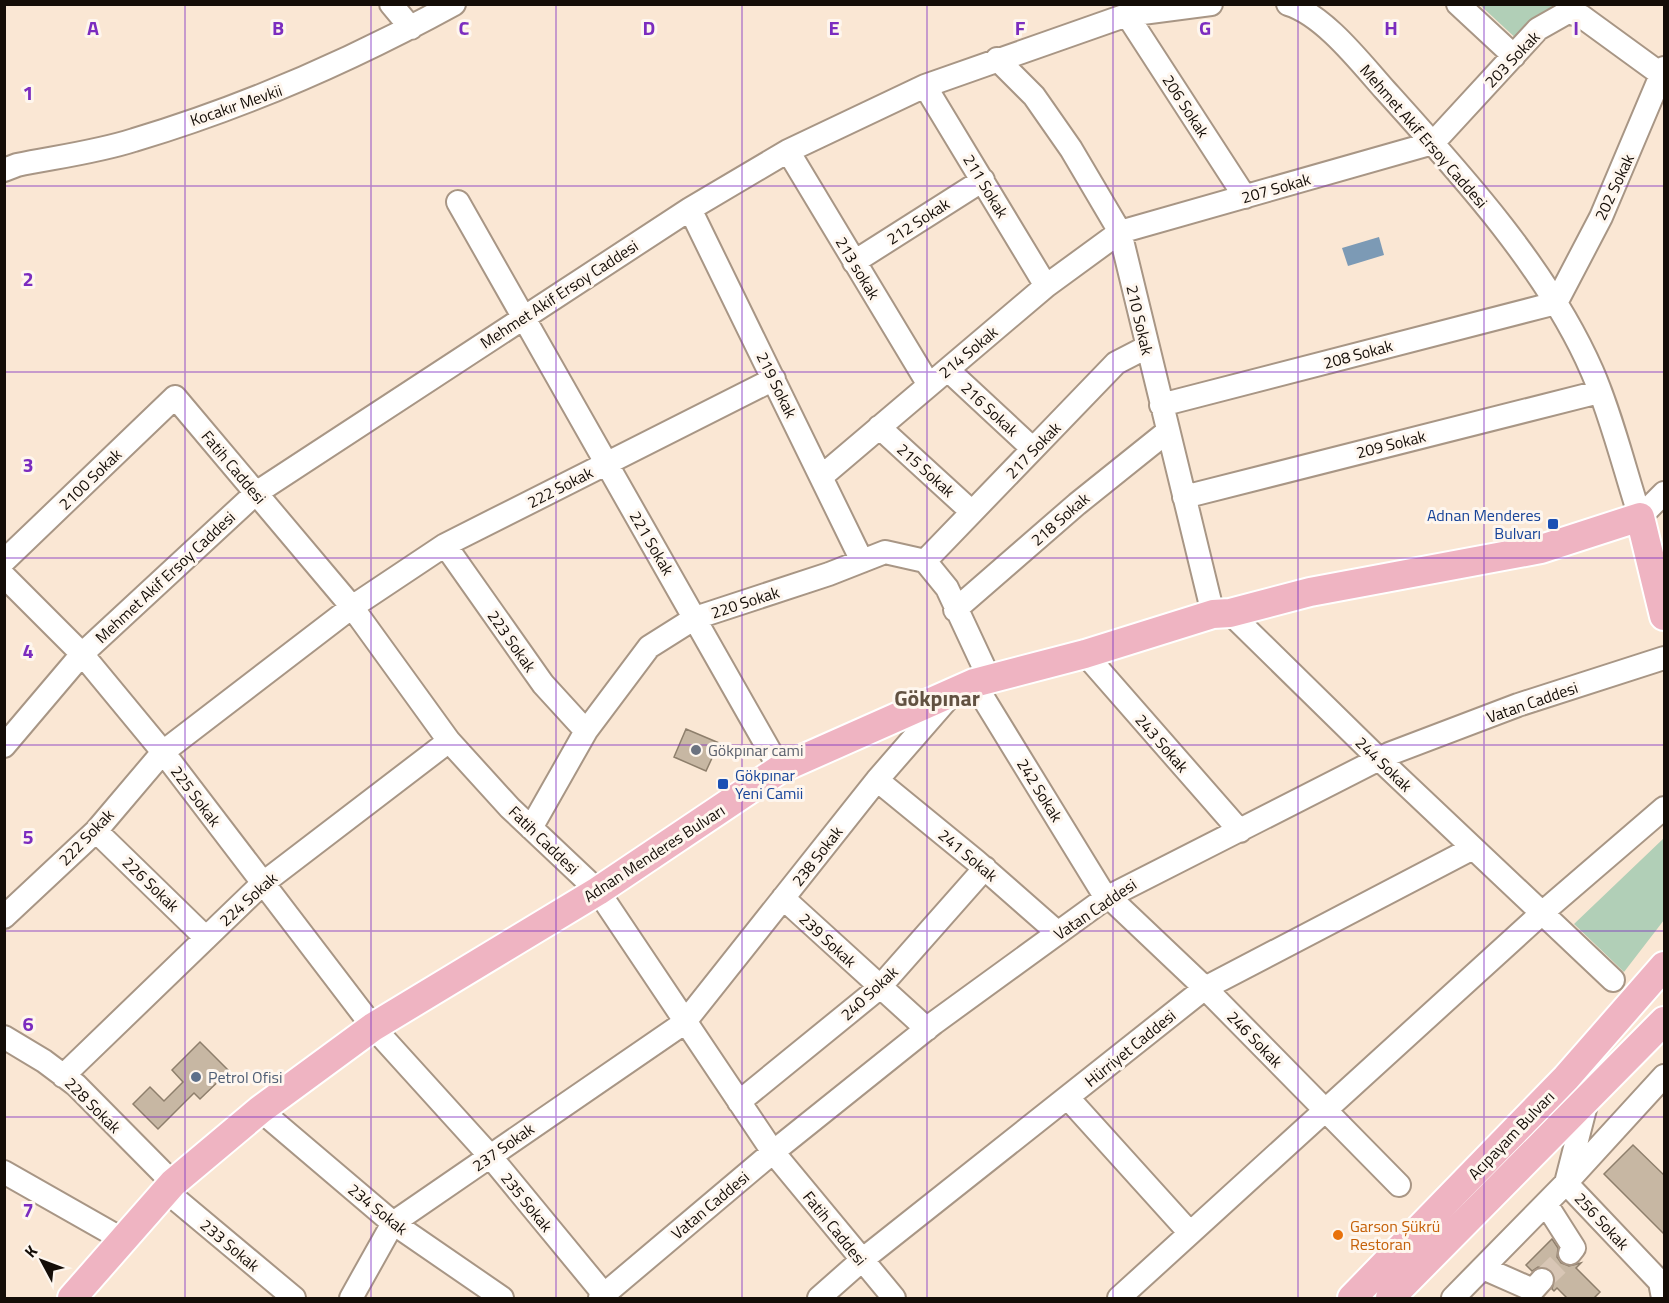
<svg xmlns="http://www.w3.org/2000/svg" width="1669" height="1303" viewBox="0 0 1669 1303" font-family="'Titillium Web',sans-serif">
<rect width="100%" height="100%" fill="#fae7d4"/>
<path fill="#b1cfb7" d="M1480,5H1558L1521,43Z
M1664,838V920L1624,972L1574,924Z"/>
<path fill="#7c9ab5" d="M1379,237L1384,255L1348,266L1342,248Z"/>
<path fill="#c7b7a3" stroke="#8e7f6c" stroke-width="1.5" d="M686,729L719,743L706,771L674,757Z
M200,1042L229,1071L200,1099L194,1093L158,1129L133,1104L150,1087L164,1101L183,1082L172,1070Z
M1633,1145L1665,1176V1235L1604,1174Z
M1552,1239L1558,1248L1557,1257L1561,1263L1569,1266L1581,1263L1576,1268L1600,1292L1593,1299H1568L1557,1288L1554,1291L1552,1289L1555,1276L1551,1270L1538,1267L1532,1271L1526,1265Z"/>
<g fill="none" stroke-linecap="round" stroke-linejoin="round">
<path stroke="#d8c6b5" stroke-width="22" stroke-dasharray="22 11" stroke-linecap="butt" d="M1542,1280L1570,1253"/>
<g stroke="#a89685" stroke-width="26">
<path id="minor" d="M391,4L411,28
M1288,4C1324,15 1360,62 1385,90C1460,173 1547,268 1592,371C1611,414 1625,471 1640,517L1664,493
M1458,4L1514,56
M1127,15L1245,197
M997,59L1034,96L1071,149L1120,232L1213,614
M925,86L1046,286
M1433,143L1538,29L1568,12L1581,16L1662,75
M788,151L929,385
M4,170L17,165C56,157 97,152 134,140C248,106 350,61 454,4
M458,202L780,769
M690,209L862,561
M854,262L983,180
M1556,303L1601,217L1664,68
M948,370L1033,449
M1161,405L1556,303
M879,427L972,512
M821,477L1046,286L1120,232L1433,143
M1184,497L1599,392
M445,545L543,684L586,731
M4,561L175,397L352,607L449,741L510,808L598,891L773,1152L894,1298
M925,561L1116,363L1147,347
M4,576L82,654L163,752L373,1027L490,1156L607,1298
M955,610L1077,504L1168,431
M1230,613L1379,759L1613,980
M1085,654L1240,831
M974,683L1106,898
M4,746L82,654L256,493L690,209L788,151L925,86L1127,15L1211,4
M877,780L976,861L1058,933
M531,828L586,731L649,647L695,618L829,574L885,552L925,561L947,588L989,678
M96,831L206,938
M1109,897L1205,988L1399,1185
M783,898L927,1029
M4,917L96,831L163,752L352,607L445,545L774,379
M4,1037L44,1061L76,1085L173,1183
M63,1076L262,884L449,741
M1068,1098L1190,1233
M1587,1101L1566,1183L1660,1282L1663,1298
M739,1102L879,988L985,868
M260,1110L393,1223L502,1298
M4,1172L113,1234
M166,1191L294,1298
M1546,1204L1574,1248L1570,1253
M1483,1268L1533,1290L1542,1280
M351,1298L393,1223L684,1023L877,780L951,695
M600,1298L773,1152L934,1023L1106,898L1389,754L1518,705L1664,658
M819,1298L862,1260L1205,988L1473,848
M1119,1298L1542,913L1664,808
M1453,1298L1566,1183L1664,1076"/>
</g>
<g stroke="#fff" stroke-width="32">
<path id="major" d="M72,1298L173,1183L260,1110L373,1027L598,891L780,769L974,683L1085,654L1213,614L1230,613L1310,592L1541,549L1640,517L1664,616
M1352,1298L1566,1078L1664,966
M1390,1298L1664,1021"/>
</g>
<use href="#minor" stroke="#fff" stroke-width="22"/>
<use href="#major" stroke="#efb4c2" stroke-width="28"/>
</g>
<path fill="none" stroke="#7b2cbf" stroke-width="1.5" stroke-opacity="0.55" d="M185,4V1298M371,4V1298M556,4V1298M742,4V1298M927,4V1298M1113,4V1298M1298,4V1298M1484,4V1298M4,186H1664M4,372H1664M4,558H1664M4,745H1664M4,931H1664M4,1117H1664"/>
<g fill="#1a4fb4" stroke="#fef6ee" stroke-width="2">
<rect x="1547" y="518" width="12" height="12" rx="3"/>
<rect x="717" y="778" width="12" height="12" rx="3"/>
</g>
<circle fill="#6b7280" stroke="#fef6ee" stroke-width="2" cx="696" cy="750" r="6"/>
<circle fill="#5c6f8a" stroke="#fef6ee" stroke-width="2" cx="196" cy="1077" r="6"/>
<circle fill="#e8710a" stroke="#fef6ee" stroke-width="2" cx="1338" cy="1235" r="6"/>
<g text-anchor="middle" dominant-baseline="central" stroke-width="6" stroke-linejoin="round" paint-order="stroke">
<g font-size="16" fill="#140d07" stroke="#fef6ee">
<text transform="translate(1512 59) rotate(-46)">203 Sokak</text>
<text transform="translate(236 105) rotate(-19)">Kocakır Mevkii</text>
<text transform="translate(1186 106) rotate(57)">206 Sokak</text>
<text transform="translate(1424 136) rotate(49)">Mehmet Akif Ersoy Caddesi</text>
<text transform="translate(986 186) rotate(59)">211 Sokak</text>
<text transform="translate(1614 187) rotate(-65)">202 Sokak</text>
<text transform="translate(1276 188) rotate(-16)">207 Sokak</text>
<text transform="translate(918 221) rotate(-33)">212 Sokak</text>
<text transform="translate(858 268) rotate(59)">213 sokak</text>
<text transform="translate(559 294) rotate(-33)">Mehmet Akif Ersoy Caddesi</text>
<text transform="translate(1140 320) rotate(77)">210 Sokak</text>
<text transform="translate(968 352) rotate(-40)">214 Sokak</text>
<text transform="translate(1358 354) rotate(-15)">208 Sokak</text>
<text transform="translate(777 385) rotate(64)">219 Sokak</text>
<text transform="translate(990 409) rotate(43)">216 Sokak</text>
<text transform="translate(1391 444) rotate(-14)">209 Sokak</text>
<text transform="translate(1033 450) rotate(-46)">217 Sokak</text>
<text transform="translate(234 467) rotate(50)">Fatih Caddesi</text>
<text transform="translate(926 470) rotate(42)">215 Sokak</text>
<text transform="translate(90 479) rotate(-44)">2100 Sokak</text>
<text transform="translate(560 487) rotate(-27)">222 Sokak</text>
<text transform="translate(1060 519) rotate(-41)">218 Sokak</text>
<text transform="translate(652 543) rotate(60)">221 Sokak</text>
<text transform="translate(165 577) rotate(-43)">Mehmet Akif Ersoy Caddesi</text>
<text transform="translate(745 602) rotate(-18)">220 Sokak</text>
<text transform="translate(512 641) rotate(55)">223 Sokak</text>
<text transform="translate(1532 702) rotate(-19)">Vatan Caddesi</text>
<text transform="translate(1162 743) rotate(49)">243 Sokak</text>
<text transform="translate(1384 764) rotate(44)">244 Sokak</text>
<text transform="translate(1040 790) rotate(58)">242 Sokak</text>
<text transform="translate(196 796) rotate(53)">225 Sokak</text>
<text transform="translate(86 837) rotate(-46)">222 Sokak</text>
<text transform="translate(544 840) rotate(44)">Fatih Caddesi</text>
<text transform="translate(654 853) rotate(-33)">Adnan Menderes Bulvarı</text>
<text transform="translate(968 855) rotate(40)">241 Sokak</text>
<text transform="translate(817 856) rotate(-52)">238 Sokak</text>
<text transform="translate(151 884) rotate(44)">226 Sokak</text>
<text transform="translate(248 899) rotate(-42)">224 Sokak</text>
<text transform="translate(1095 909) rotate(-34)">Vatan Caddesi</text>
<text transform="translate(828 940) rotate(43)">239 Sokak</text>
<text transform="translate(869 993) rotate(-43)">240 Sokak</text>
<text transform="translate(1255 1039) rotate(46)">246 Sokak</text>
<text transform="translate(1130 1048) rotate(-39)">Hürriyet Caddesi</text>
<text transform="translate(93 1105) rotate(45)">228 Sokak</text>
<text transform="translate(1511 1135) rotate(-46)">Acıpayam Bulvarı</text>
<text transform="translate(503 1147) rotate(-35)">237 Sokak</text>
<text transform="translate(527 1202) rotate(51)">235 Sokak</text>
<text transform="translate(710 1205) rotate(-40)">Vatan Caddesi</text>
<text transform="translate(378 1209) rotate(39)">234 Sokak</text>
<text transform="translate(1602 1221) rotate(47)">256 Sokak</text>
<text transform="translate(835 1228) rotate(51)">Fatih Caddesi</text>
<text transform="translate(230 1245) rotate(40)">233 Sokak</text>
</g>
<g font-size="16" fill="#164399" stroke="#fef6ee" text-anchor="end">
<text x="1541" y="515">Adnan Menderes<tspan x="1541" dy="18">Bulvarı</tspan></text>
<text x="735" y="775" text-anchor="start">Gökpınar<tspan x="735" dy="18">Yeni Camii</tspan></text>
</g>
<g font-size="16" fill="#5b616d" stroke="#fef6ee" text-anchor="start">
<text x="708" y="750">Gökpınar cami</text>
</g>
<g font-size="16" fill="#4e5e75" stroke="#fef6ee" text-anchor="start">
<text x="208" y="1077">Petrol Ofisi</text>
</g>
<g font-size="16" fill="#c56008" stroke="#fef6ee" text-anchor="start">
<text x="1350" y="1226">Garson Şükrü<tspan x="1350" dy="18">Restoran</tspan></text>
</g>
<g font-size="22" font-weight="bold" fill="#615141" stroke="#fef6ee">
<text x="937" y="698">Gökpınar</text>
</g>
</g>
<g font-size="20" text-anchor="middle" font-weight="bold" fill="#7b2cbf" stroke="#fef6ee" stroke-width="6" stroke-linejoin="round" paint-order="stroke">
<text x="93" y="35">A</text>
<text x="278" y="35">B</text>
<text x="464" y="35">C</text>
<text x="649" y="35">D</text>
<text x="834" y="35">E</text>
<text x="1020" y="35">F</text>
<text x="1205" y="35">G</text>
<text x="1391" y="35">H</text>
<text x="1576" y="35">I</text>
<text x="28" y="100">1</text>
<text x="28" y="286">2</text>
<text x="28" y="472">3</text>
<text x="28" y="658">4</text>
<text x="28" y="844">5</text>
<text x="28" y="1031">6</text>
<text x="28" y="1217">7</text>
</g>
<rect width="1669" height="1303" fill="none" stroke="#140d07" stroke-width="12"/>
<g transform="translate(42 1261) rotate(311)" stroke="#fef6ee" stroke-width="4.5" paint-order="stroke">
<path d="M0-4.5L10 22L0 15L-10 22Z" fill="#140d07"/>
<text y="-9" font-size="16" font-weight="bold" text-anchor="middle" fill="#140d07">K</text>
</g>
</svg>
